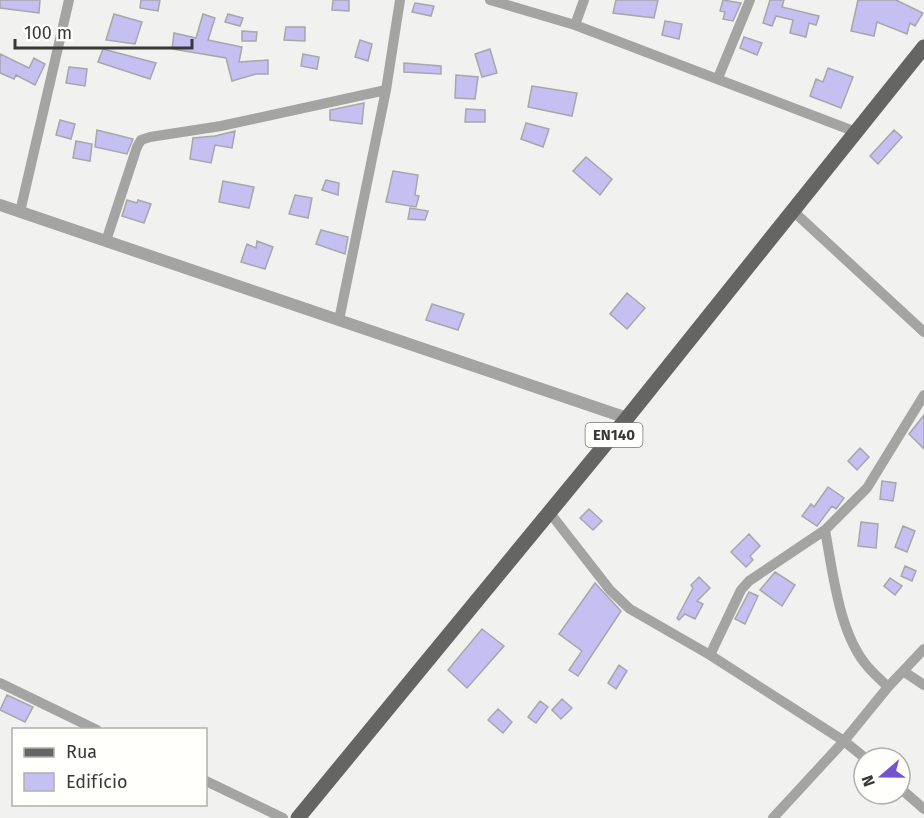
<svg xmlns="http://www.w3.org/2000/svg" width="924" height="818" viewBox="0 0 924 818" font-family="'Fira Sans',sans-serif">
<rect width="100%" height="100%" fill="#f1f2ef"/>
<path fill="#c6bff2" stroke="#a7a6a9" stroke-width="1.5" d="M0,0H40L39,13L0,8Z
M141,0H160L158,11L140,8Z
M333,0H349V11L332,10Z
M616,0H658L654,18L613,13Z
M723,0L741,3L733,21L723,19L725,12L720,11Z
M770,0H784L782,7L819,16L816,25L809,23L806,37L790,33L793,20L776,16L772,26L763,23Z
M858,0H896L923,13L915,26L910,23L907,34L877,22L874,36L851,31Z
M415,3L434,6L431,16L412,12Z
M114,14L142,22L135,44L106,40Z
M203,14L215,18L208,40L242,47L239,62L268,60V74H256L232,81L226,58L172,49L174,33L196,38Z
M228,14L243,18L240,26L225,22Z
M665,21L682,24L679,39L662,35Z
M286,27H305V41L284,40Z
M242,31L257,32L256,41H242Z
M744,37L762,43L757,55L740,48Z
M360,40L372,44L368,61L355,57Z
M103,49L156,63L150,79L98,62Z
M490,49L497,73L482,77L475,54Z
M0,54L29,68L34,58L45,64L35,85L16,75L14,79L0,73Z
M303,54L319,57L317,69L301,66Z
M404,63L441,66V74L404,72Z
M69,67L87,69L85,86L66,83Z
M828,68L853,77L841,108L810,96L816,79L823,82Z
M456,75L478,77L475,99L455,98Z
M532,86L577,93L572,116L528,107Z
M364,103L362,124L330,120V110Z
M466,109L485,110V122H465Z
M60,120L75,124L71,139L56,135Z
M526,123L549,129L543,147L521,139Z
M97,130L133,139L127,154L95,147Z
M894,130L902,137L878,164L870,156Z
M235,131L232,148L215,145L211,163L190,159L193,138L215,136Z
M76,141L92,144L90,161L73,158Z
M586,157L612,179L600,195L573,171Z
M393,171L418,175L415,195L419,196L416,207L386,202Z
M326,180L339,183L338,195L322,190Z
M223,181L254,187L249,208L219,202Z
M295,195L312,198L308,218L289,214Z
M127,200L137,203L138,200L151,204L144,223L122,216Z
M410,208L428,211L425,220L408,219Z
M321,230L348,237L345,254L316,244Z
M257,241L273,247L265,269L241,262L247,244L256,248Z
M627,293L645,308L627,329L610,314Z
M432,304L464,314L458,330L426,320Z
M924,415V449L909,434Z
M860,448L869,457L857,470L848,461Z
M882,481L896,483L893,501L880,499Z
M828,487L844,498L836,509L832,506L817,526L802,516L811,504L814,507Z
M589,509L602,521L593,530L580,518Z
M861,522L878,524L876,548L858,546Z
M903,526L915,531L907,552L895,547Z
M749,534L760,546L750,556L753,560L746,567L731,552Z
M905,566L916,571L912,581L901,576Z
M775,572L795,585L782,606L760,590Z
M699,577L710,588L697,601L703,604L695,619L685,614L679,620L677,618L693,588L691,585Z
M890,578L902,586L895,595L884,586Z
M595,583L621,611L578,676L569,670L582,651L559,634Z
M749,592L758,596L745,624L735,619Z
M482,629L504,646L467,688L448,670Z
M619,665L627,671L616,689L608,683Z
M7,695L33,707L25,722L0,710Z
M562,699L572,708L561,719L552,710Z
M540,701L548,707L536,723L528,717Z
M498,709L512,722L503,733L488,720Z"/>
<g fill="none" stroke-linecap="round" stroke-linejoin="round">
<path stroke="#a4a4a3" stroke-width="10" d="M490,0L575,25L856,132
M575,25L584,0
M718,78L750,0
M793,211L924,332
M20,212L69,0
M106,241L137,147L141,140L150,137L221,126L386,90
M339,320L386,90L400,0
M550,513L610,590L630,609L710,655L844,741L865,758
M825,530C833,573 839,634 868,667C874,674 881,680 888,687
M710,655L741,590L749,581L825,530L867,488L924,395
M903,671L924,685
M0,683L97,730
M206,781L283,818
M900,788L924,809
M773,818L844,741L888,687L924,649"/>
<path stroke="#a4a4a3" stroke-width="12" d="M0,205L627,418"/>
<path stroke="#656563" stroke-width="15" d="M298,818L627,418L924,47"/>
</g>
<g text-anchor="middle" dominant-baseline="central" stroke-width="5" stroke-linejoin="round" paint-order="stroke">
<rect fill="#fffffc" stroke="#747472" stroke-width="1.5" x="585.5" y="423" width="57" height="24" rx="4.5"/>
<g font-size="15" font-weight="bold" fill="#383837">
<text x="614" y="435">EN140</text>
</g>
</g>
<rect x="12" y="728" width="195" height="78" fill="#fffffc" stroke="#afafad" stroke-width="1.5"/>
<rect x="24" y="748" width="30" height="9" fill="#656563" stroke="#afafad" stroke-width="1.5"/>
<text x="66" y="758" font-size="18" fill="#383837">Rua</text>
<rect x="24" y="773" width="30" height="18" fill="#c6bff2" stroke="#afafad" stroke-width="1.5"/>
<text x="66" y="788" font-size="18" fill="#383837">Edifício</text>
<g transform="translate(882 776) rotate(250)"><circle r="28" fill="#fffffc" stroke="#afafad" stroke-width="1.5"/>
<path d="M0-4.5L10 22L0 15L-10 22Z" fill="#7555cf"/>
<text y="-9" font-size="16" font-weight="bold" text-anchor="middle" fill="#383837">N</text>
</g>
<path d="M15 39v9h177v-9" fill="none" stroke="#383837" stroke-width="3"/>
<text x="24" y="39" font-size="18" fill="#383837" stroke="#fffffc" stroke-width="4.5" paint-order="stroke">100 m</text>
</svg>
